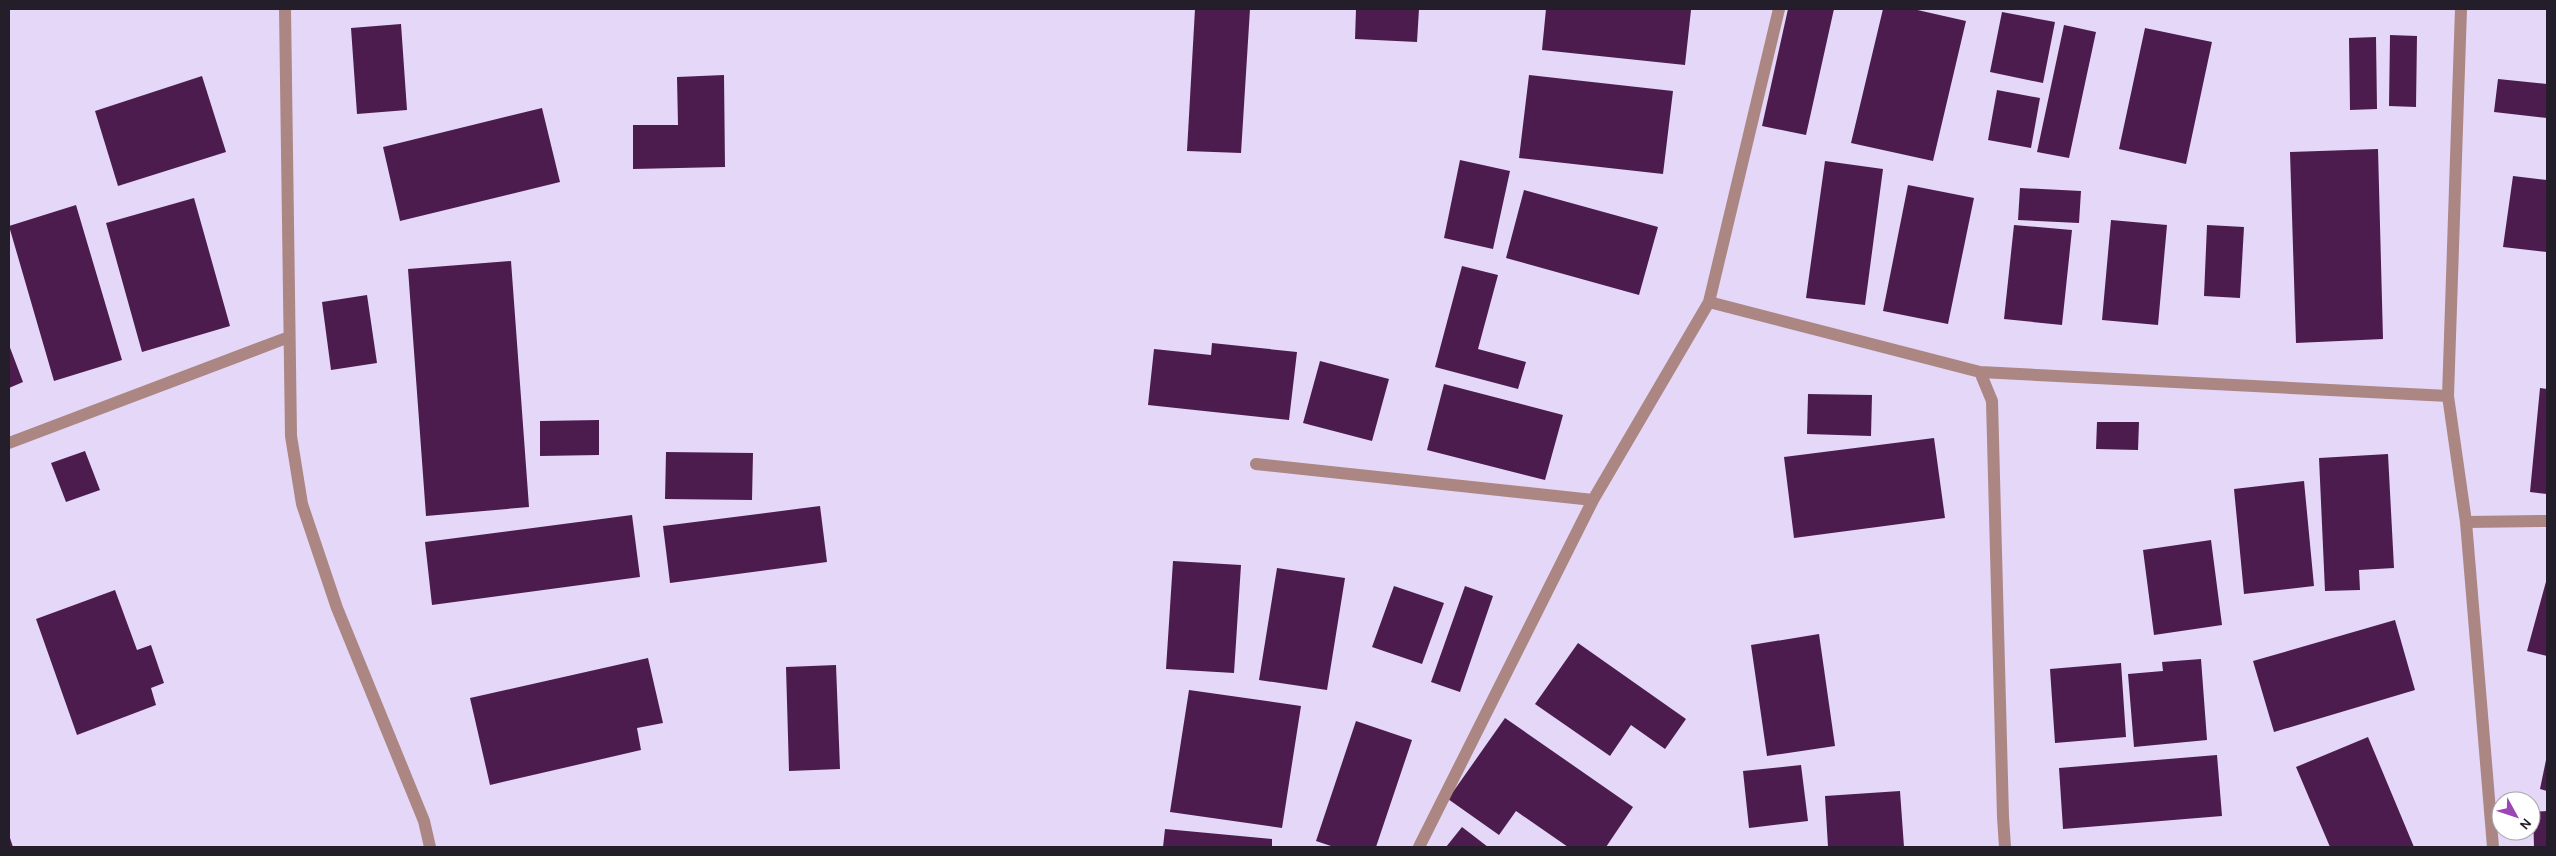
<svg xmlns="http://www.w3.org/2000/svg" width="2556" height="856" viewBox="0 0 2556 856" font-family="Karla,sans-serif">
<rect width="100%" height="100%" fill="#e5d7f8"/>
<path fill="#4d1c4f" d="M1195,9H1250L1241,153L1187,151Z
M1356,9H1419L1417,42L1355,39Z
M1546,9L1691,10L1685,65L1542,50Z
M1788,9H1834L1806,135L1762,126Z
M1883,9H1913L1966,21L1933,161L1851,143Z
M2002,12L2055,22L2043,83L1990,72Z
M401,24L407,110L357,114L351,28Z
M2064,25L2096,32L2069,158L2037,152Z
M2145,28L2212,42L2186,164L2119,149Z
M2390,35L2417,36L2416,107L2389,106Z
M2376,37L2377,109L2350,110L2349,38Z
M724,75L725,167L633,169V125H678L677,77Z
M1529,75L1673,91L1663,174L1519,158Z
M202,76L226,152L118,186L95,111Z
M2498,79L2547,84V118L2494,112Z
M1997,90L2040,98L2031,148L1988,140Z
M542,108L560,182L400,221L383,147Z
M2378,149L2383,339L2296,343L2290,152Z
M1460,160L1510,171L1493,249L1444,238Z
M1825,161L1883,169L1865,305L1806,298Z
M2513,176L2547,180V252L2503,247Z
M1908,185L1974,198L1948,324L1883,311Z
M2020,188L2081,191L2079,223L2018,220Z
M1524,190L1658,227L1639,295L1506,258Z
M194,198L230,326L142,352L106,223Z
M76,205L122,360L54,381L9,226Z
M2111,220L2167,225L2158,325L2102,320Z
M2014,225L2072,230L2062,325L2004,319Z
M2207,225L2244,227L2240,298L2204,296Z
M511,261L529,507L426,516L408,269Z
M1462,266L1498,275L1478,349L1526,362L1518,389L1435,367Z
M367,295L377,363L331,370L322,302Z
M1212,343L1297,352L1289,420L1148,405L1154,349L1211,355Z
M9,345L23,382L9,388Z
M1320,361L1389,379L1372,441L1303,423Z
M1444,384L1563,415L1545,480L1427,450Z
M2540,388L2547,389V494L2530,492Z
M1808,394L1872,395L1871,436L1807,434Z
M599,420V455L540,456V421Z
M2097,422H2139L2138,450L2096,449Z
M1934,438L1945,518L1794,538L1784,457Z
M85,451L100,490L66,502L51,463Z
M666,452L753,453L752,500L665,499Z
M2388,454L2394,568L2359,570L2360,590L2325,591L2319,458Z
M2304,481L2314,586L2244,594L2234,489Z
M820,506L827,562L670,583L663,526Z
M632,515L640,577L432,605L425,542Z
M2211,540L2222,625L2154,635L2143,550Z
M1173,561L1241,565L1234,673L1166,669Z
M1277,568L1345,578L1327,690L1259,680Z
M2547,578V656L2527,651Z
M1394,586L1444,603L1422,664L1372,647Z
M1465,586L1493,596L1460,692L1431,682Z
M115,590L137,650L151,645L164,683L151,688L156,705L77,735L36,619Z
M2395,620L2415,690L2274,732L2253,661Z
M1819,634L1835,746L1767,756L1751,645Z
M1578,643L1686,719L1665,749L1631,725L1610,756L1535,704Z
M648,658L663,723L637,728L641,750L490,785L470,698Z
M2201,659L2207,740L2134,747L2128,674L2163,671L2162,662Z
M2121,663L2126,737L2055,743L2050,669Z
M836,665L840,769L789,771L786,667Z
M1189,690L1301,706L1282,828L1170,812Z
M1505,718L1633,807L1606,847H1568L1516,811L1499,835L1448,799Z
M1356,721L1412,740L1376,847H1334L1316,841Z
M2368,737L2414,847H2330L2296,767Z
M2217,755L2222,816L2063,829L2059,768Z
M2546,760H2547V791L2540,789Z
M1801,765L1808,821L1749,828L1743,771Z
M1900,791L1904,847H1828L1825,796Z
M2547,811V847H2534L2533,812Z
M1462,827L1488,847H1446Z
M1165,829L1272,839V847H1163Z
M9,835L13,847H9Z"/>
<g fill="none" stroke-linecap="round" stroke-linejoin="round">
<path stroke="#ab8683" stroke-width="12" d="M285,9L291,436L302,504L337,608L424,821L430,847
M2461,9L2448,396L2466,522L2547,521
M1709,302L1980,372L2448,396
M1980,372L1992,401L2003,817L2005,847
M9,443L289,337
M1256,464L1593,500L1709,302L1779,9
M2466,522L2493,847
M1419,847L1593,500"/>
</g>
<rect width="2556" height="856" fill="none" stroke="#231e2a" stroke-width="20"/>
<g transform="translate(2516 816) rotate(130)"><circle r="24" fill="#ffffff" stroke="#a7a5aa"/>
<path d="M0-4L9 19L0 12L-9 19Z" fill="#9a46b4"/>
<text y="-8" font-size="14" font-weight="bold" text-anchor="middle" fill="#231e2a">N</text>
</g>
</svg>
